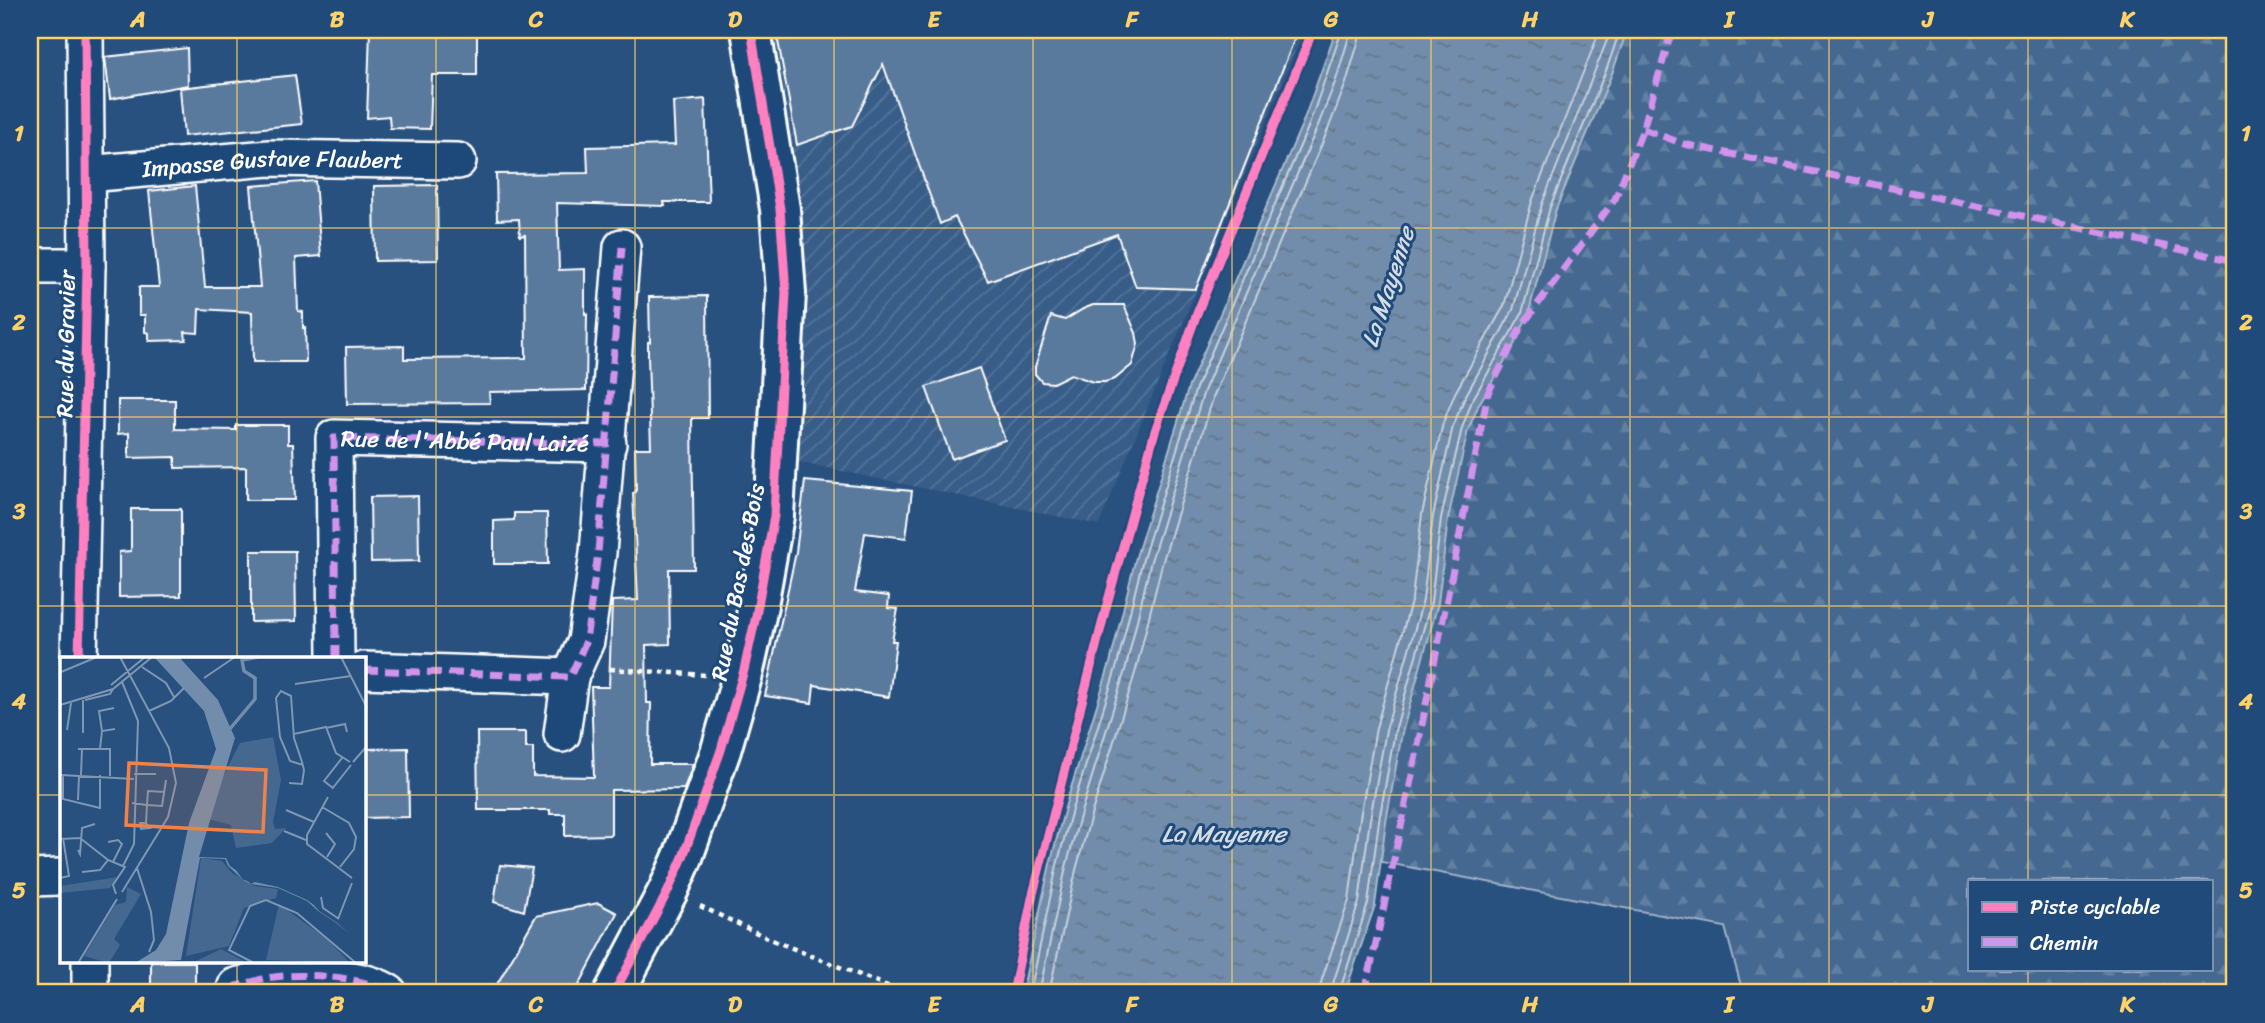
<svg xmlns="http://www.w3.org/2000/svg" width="2265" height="1023" viewBox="0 0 2265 1023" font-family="Sriracha,sans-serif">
<defs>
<pattern id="industrial-furrows" width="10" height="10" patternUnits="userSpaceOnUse" patternTransform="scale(1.75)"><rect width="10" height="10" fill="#375d88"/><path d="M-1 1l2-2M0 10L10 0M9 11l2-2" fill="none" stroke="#55759a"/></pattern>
<pattern id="forest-firs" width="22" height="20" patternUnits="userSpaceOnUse" patternTransform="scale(1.75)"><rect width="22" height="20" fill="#446890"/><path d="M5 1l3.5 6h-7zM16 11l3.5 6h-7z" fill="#607fa1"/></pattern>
<pattern id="water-ripples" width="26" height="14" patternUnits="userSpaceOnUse" patternTransform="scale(1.75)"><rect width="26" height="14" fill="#718dab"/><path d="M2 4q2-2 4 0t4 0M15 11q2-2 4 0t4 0" fill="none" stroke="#64768a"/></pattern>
</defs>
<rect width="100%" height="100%" fill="#28517f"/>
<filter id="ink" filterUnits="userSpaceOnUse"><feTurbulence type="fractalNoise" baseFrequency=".0143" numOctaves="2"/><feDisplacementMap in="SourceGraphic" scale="14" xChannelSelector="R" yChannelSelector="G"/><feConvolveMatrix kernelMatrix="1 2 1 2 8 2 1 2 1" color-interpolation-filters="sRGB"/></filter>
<g filter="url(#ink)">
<path fill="url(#industrial-furrows)" d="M740,30H1304L1099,525L798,462L777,186Z"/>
<path fill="url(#forest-firs)" stroke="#a2b4c8" stroke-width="2" fill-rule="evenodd" d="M1609,30H2235V993H1743L1725,927L1350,856L1460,369ZM1969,881H2211V969H1969Z"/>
<path fill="url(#water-ripples)" stroke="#aabbcd" stroke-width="2" d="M1336,30H1627L1613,71L1556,209L1528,315L1514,345L1479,404L1468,430L1448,519L1438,603L1402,733L1386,822L1375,905L1345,993H1022L1050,864L1066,804L1110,663L1136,557L1189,386L1303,122Z"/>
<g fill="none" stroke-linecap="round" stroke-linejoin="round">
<path stroke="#c6d1dd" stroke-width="2" d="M1030,993L1057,865L1073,806L1117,665L1143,559L1196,388L1309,125L1342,30
M1039,993L1066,867L1082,809L1126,667L1151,561L1204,391L1317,128L1336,80L1351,30
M1049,993L1076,870L1092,812L1136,670L1162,564L1214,395L1327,132L1346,83L1362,30
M1319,993L1322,979L1349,900L1360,818L1376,728L1412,598L1422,514L1443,423L1455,393L1504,306L1532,201L1600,30
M1330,993L1359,902L1370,819L1386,730L1423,600L1433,516L1453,426L1465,397L1513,310L1542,204L1611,30
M1339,993L1368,903L1379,821L1395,731L1431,602L1441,518L1462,428L1472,401L1522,313L1550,207L1607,68L1620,30"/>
</g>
<path fill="#5a7a9d" stroke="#fff" stroke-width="2" d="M370,30H477V75H432L430,129L390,128L389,116L367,118Z
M776,30H1298L1196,289L1136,287L1117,234L988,281L955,217L940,224L883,64L852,126L797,145Z
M187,48L188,85L110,99L105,57Z
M295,75L302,124L184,136L180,88Z
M705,99L709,202H664L665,206L557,203L559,270L585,269V314H587L586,390L489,392L490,403L347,404L346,347L404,346V359L526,358L525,235L520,236L519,219L497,220L496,174L588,173L587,147L675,145L673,102Z
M315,181L321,256L296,258L298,311L303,312V328L305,327L306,362H253L252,312L199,309L198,333L185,332L186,340L149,341V333L145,332V315H139V287H159L149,191L195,186L205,287H260L251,186Z
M437,185L438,260L375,261L374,186Z
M707,296L708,418H692L694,569H669L670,644L646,645L647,703H651L650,764H693L684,789L611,790V835L565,836V814H550V810H478L477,732H526V748H533V776L594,777L591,687H609L612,601L638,600L633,493L636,492L635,448H651L648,357V342H650L649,297Z
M1093,305H1124L1136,333L1138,344L1132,365L1115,379L1105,382H1093L1071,374L1053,383L1042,382L1035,374V367L1051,316L1065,320L1083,309Z
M979,368L1005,440L952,459L926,387Z
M118,400H175V429L236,430V425H288V444H293L295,500H246V467L175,468V457L129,458V433L118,434Z
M805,481L912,491L906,538L865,533L855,592L889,596L888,608L898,609L892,641H896L889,697L814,685L812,703L765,696L796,552Z
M418,496L419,561L371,562L370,497Z
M131,509H181V596L119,597V552L131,551Z
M514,513H547L548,564H494V521L514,520Z
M251,551H295L296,621L251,622Z
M408,748L409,817L364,818L367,749Z
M500,865L532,868L524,911L494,902Z
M598,903L617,913L575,993H492L536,916Z
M151,962H195V993H151Z"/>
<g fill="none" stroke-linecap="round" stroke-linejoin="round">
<g stroke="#fff" stroke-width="40">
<g id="street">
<path id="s1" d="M87,174L269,158L458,161"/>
<path d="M30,266H87"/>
<path d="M79,659L87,266L85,30"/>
<path d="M336,659L334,438L608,444"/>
<path d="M364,670L570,677L586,641L598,553L622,247"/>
<path d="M562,734L570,677"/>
<path d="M30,878L61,877"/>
<path d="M90,993V962"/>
<path d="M234,993L236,986C249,983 262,978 274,977C304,973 364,976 389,993"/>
</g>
</g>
<g stroke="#fff" stroke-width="44">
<path id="secondary" d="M614,993L668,891L683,857L721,750L744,670L756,616L774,516L786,293L780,209L751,30"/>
</g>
<path stroke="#fff" stroke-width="4.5" stroke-dasharray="5 5" stroke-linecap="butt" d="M610,669L706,675
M700,906L772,940L905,993"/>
<use href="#street" stroke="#1f4a7a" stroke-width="35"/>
<use href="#secondary" stroke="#1f4a7a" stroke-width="38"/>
<g stroke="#d193ec" stroke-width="7" stroke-dasharray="14 7" stroke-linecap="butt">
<path d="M1643,129L1684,144L2235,261"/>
<path d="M79,658L106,659"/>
<path id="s2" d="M336,659L334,438L608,444"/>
<path d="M364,670L570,677L586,641L598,553L622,247"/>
<path d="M234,993L236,986C249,983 262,978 274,977C304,973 364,976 389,993"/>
<path d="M1365,993L1409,790L1488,393L1521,327L1615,199L1643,129L1672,30"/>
</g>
<g stroke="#1f4a7a" stroke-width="13">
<path id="cycleway" d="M79,659L87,266L85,30
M614,993L668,891L683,857L721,750L744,670L756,616L774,516L786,293L780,209L751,30
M1013,993L1032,898L1107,604L1155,431L1196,316L1313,30"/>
</g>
<use href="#cycleway" stroke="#ff80c0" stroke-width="9"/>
</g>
</g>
<path fill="none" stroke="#ffd166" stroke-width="2" stroke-opacity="0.55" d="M237,30V659M436,30V993M635,30V993M834,30V993M1033,30V993M1232,30V993M1431,30V993M1630,30V993M1829,30V993M2028,30V881M30,228H2235M30,417H2235M30,606H2235M30,795H61M364,795H2235M237,962V993M2028,969V993"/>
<g text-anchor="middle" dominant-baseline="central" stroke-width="6" stroke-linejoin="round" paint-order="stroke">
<g font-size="23" fill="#fff" stroke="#1f4a7a">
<text stroke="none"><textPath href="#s1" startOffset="186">Impasse Gustave Flaubert</textPath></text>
<text transform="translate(66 344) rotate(-89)">Rue du Gravier</text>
<text stroke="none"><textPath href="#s2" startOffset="352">Rue de l'Abbé Paul Laizé</textPath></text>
<text transform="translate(738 582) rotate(-79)">Rue du Bas des Bois</text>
</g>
<g font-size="24" font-style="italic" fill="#d4dde6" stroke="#1f4a7a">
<text transform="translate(1388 287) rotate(-72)">La Mayenne</text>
<text x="1224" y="834">La Mayenne</text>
</g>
</g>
<g transform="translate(60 657)">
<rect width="306" height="306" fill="#28517f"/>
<path d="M141,201L162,204L172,216L195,229L218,232L216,241L184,251L169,289L126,299ZM58,220L50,231L0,236V229ZM219,247L267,282L290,306L206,303Z" fill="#446890"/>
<path d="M213,80L221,123L213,165L215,172L226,171L212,186L176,191L171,168L148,162L156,133L180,86Z" fill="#446890"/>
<path d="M67,230L81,237L54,282L60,288L49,306L24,299L55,248L66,245ZM161,292L188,306H124L136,304Z" fill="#446890"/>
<path d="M94,0H119L158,43L175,81L139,200L166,201L170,209L176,213L183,223H185L189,225L191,227L195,225L218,230L247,243L254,248L259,254L276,265L290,277L306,284L290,277L275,265L258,254L247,244L218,231L191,227L183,223L168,209L165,202L140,201L121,303L75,306L96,293L106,277L129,166L156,92L144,54Z" fill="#718dab"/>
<path fill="none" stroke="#718dab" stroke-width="3.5" d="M169,73L195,42V21L184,14L182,3L198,0"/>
<path fill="none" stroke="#7e97b2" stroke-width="2" d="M60,0L109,91L116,126L108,160L62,235M281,0L307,51M82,10L106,26L114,40M1,15L37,0M144,21L175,0M62,25L78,64L74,187L63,209M235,27L291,19M51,28L85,0M25,43L50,37L53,32M0,48L53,32L92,0M89,54L111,44L124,31M266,71L285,67L287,75M7,73L11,46M42,74L39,54L54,51M23,76V43M234,77L266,70L276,96L290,105M18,92H50V119M40,92L42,74L55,72M293,105L307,89M74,117H96M1,118L74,122M3,118V142L40,151V118M21,118L22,91M229,126L242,127L244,113L242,105L234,81L231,39L221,34L216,41L220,80L230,104L243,108M273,131L264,124L282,101M272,132L291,108M268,140L247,178V187L292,221M18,143L19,119M72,146L87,148L88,134L105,135M262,150L289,166L296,180L294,192L280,210M226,153L254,165M86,166L90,171L81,172L80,166H86L87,148L102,149L106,123M224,174L246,183M266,176L275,187L267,200M0,182L20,181L48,203L65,210L53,228L56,237M48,185L58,183L62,187L53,205M18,193L20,197L22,171L35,167M77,211L91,255L94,283L89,295M22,215L40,213L48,203M0,221L9,219L3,181M261,240L263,251L279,262M278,262L292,226M18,306L57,242M194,306L169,293L190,249L206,243L237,256L296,306"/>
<path fill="#ee8249" fill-opacity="0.15" stroke="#ee8249" stroke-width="3.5" d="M69,106L206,113L203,175L66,168Z"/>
<rect width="306" height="306" fill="none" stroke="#fff" stroke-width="3.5"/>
</g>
<rect width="2265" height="1023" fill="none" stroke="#1f4a7a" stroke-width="77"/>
<rect x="1968" y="880" width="245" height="91" fill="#1f4a7a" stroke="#7992af" stroke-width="2"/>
<rect x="1982" y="902" width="35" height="10" fill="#ff80c0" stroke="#7992af" stroke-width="2"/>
<text x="2030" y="914" font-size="21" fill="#ffffff">Piste cyclable</text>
<rect x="1982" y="937" width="35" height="10" fill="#d193ec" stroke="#7992af" stroke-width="2"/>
<text x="2030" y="950" font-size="21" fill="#ffffff">Chemin</text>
<rect x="38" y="38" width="2188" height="946" fill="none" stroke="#ffd166" stroke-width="2.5"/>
<g font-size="23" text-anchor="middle" font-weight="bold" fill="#ffd166">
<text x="138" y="27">A</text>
<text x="337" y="27">B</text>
<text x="536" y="27">C</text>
<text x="735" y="27">D</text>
<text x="934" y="27">E</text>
<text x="1132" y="27">F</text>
<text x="1331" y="27">G</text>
<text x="1530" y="27">H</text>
<text x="1729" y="27">I</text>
<text x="1928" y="27">J</text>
<text x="2127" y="27">K</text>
<text x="19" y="141">1</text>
<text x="2246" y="141">1</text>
<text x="19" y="330">2</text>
<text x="2246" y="330">2</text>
<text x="19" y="519">3</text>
<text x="2246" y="519">3</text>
<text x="19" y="709">4</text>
<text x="2246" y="709">4</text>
<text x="19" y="898">5</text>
<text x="2246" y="898">5</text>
<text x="138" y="1012">A</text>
<text x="337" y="1012">B</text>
<text x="536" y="1012">C</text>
<text x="735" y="1012">D</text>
<text x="934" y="1012">E</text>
<text x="1132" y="1012">F</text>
<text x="1331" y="1012">G</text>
<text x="1530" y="1012">H</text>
<text x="1729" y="1012">I</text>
<text x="1928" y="1012">J</text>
<text x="2127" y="1012">K</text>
</g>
</svg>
